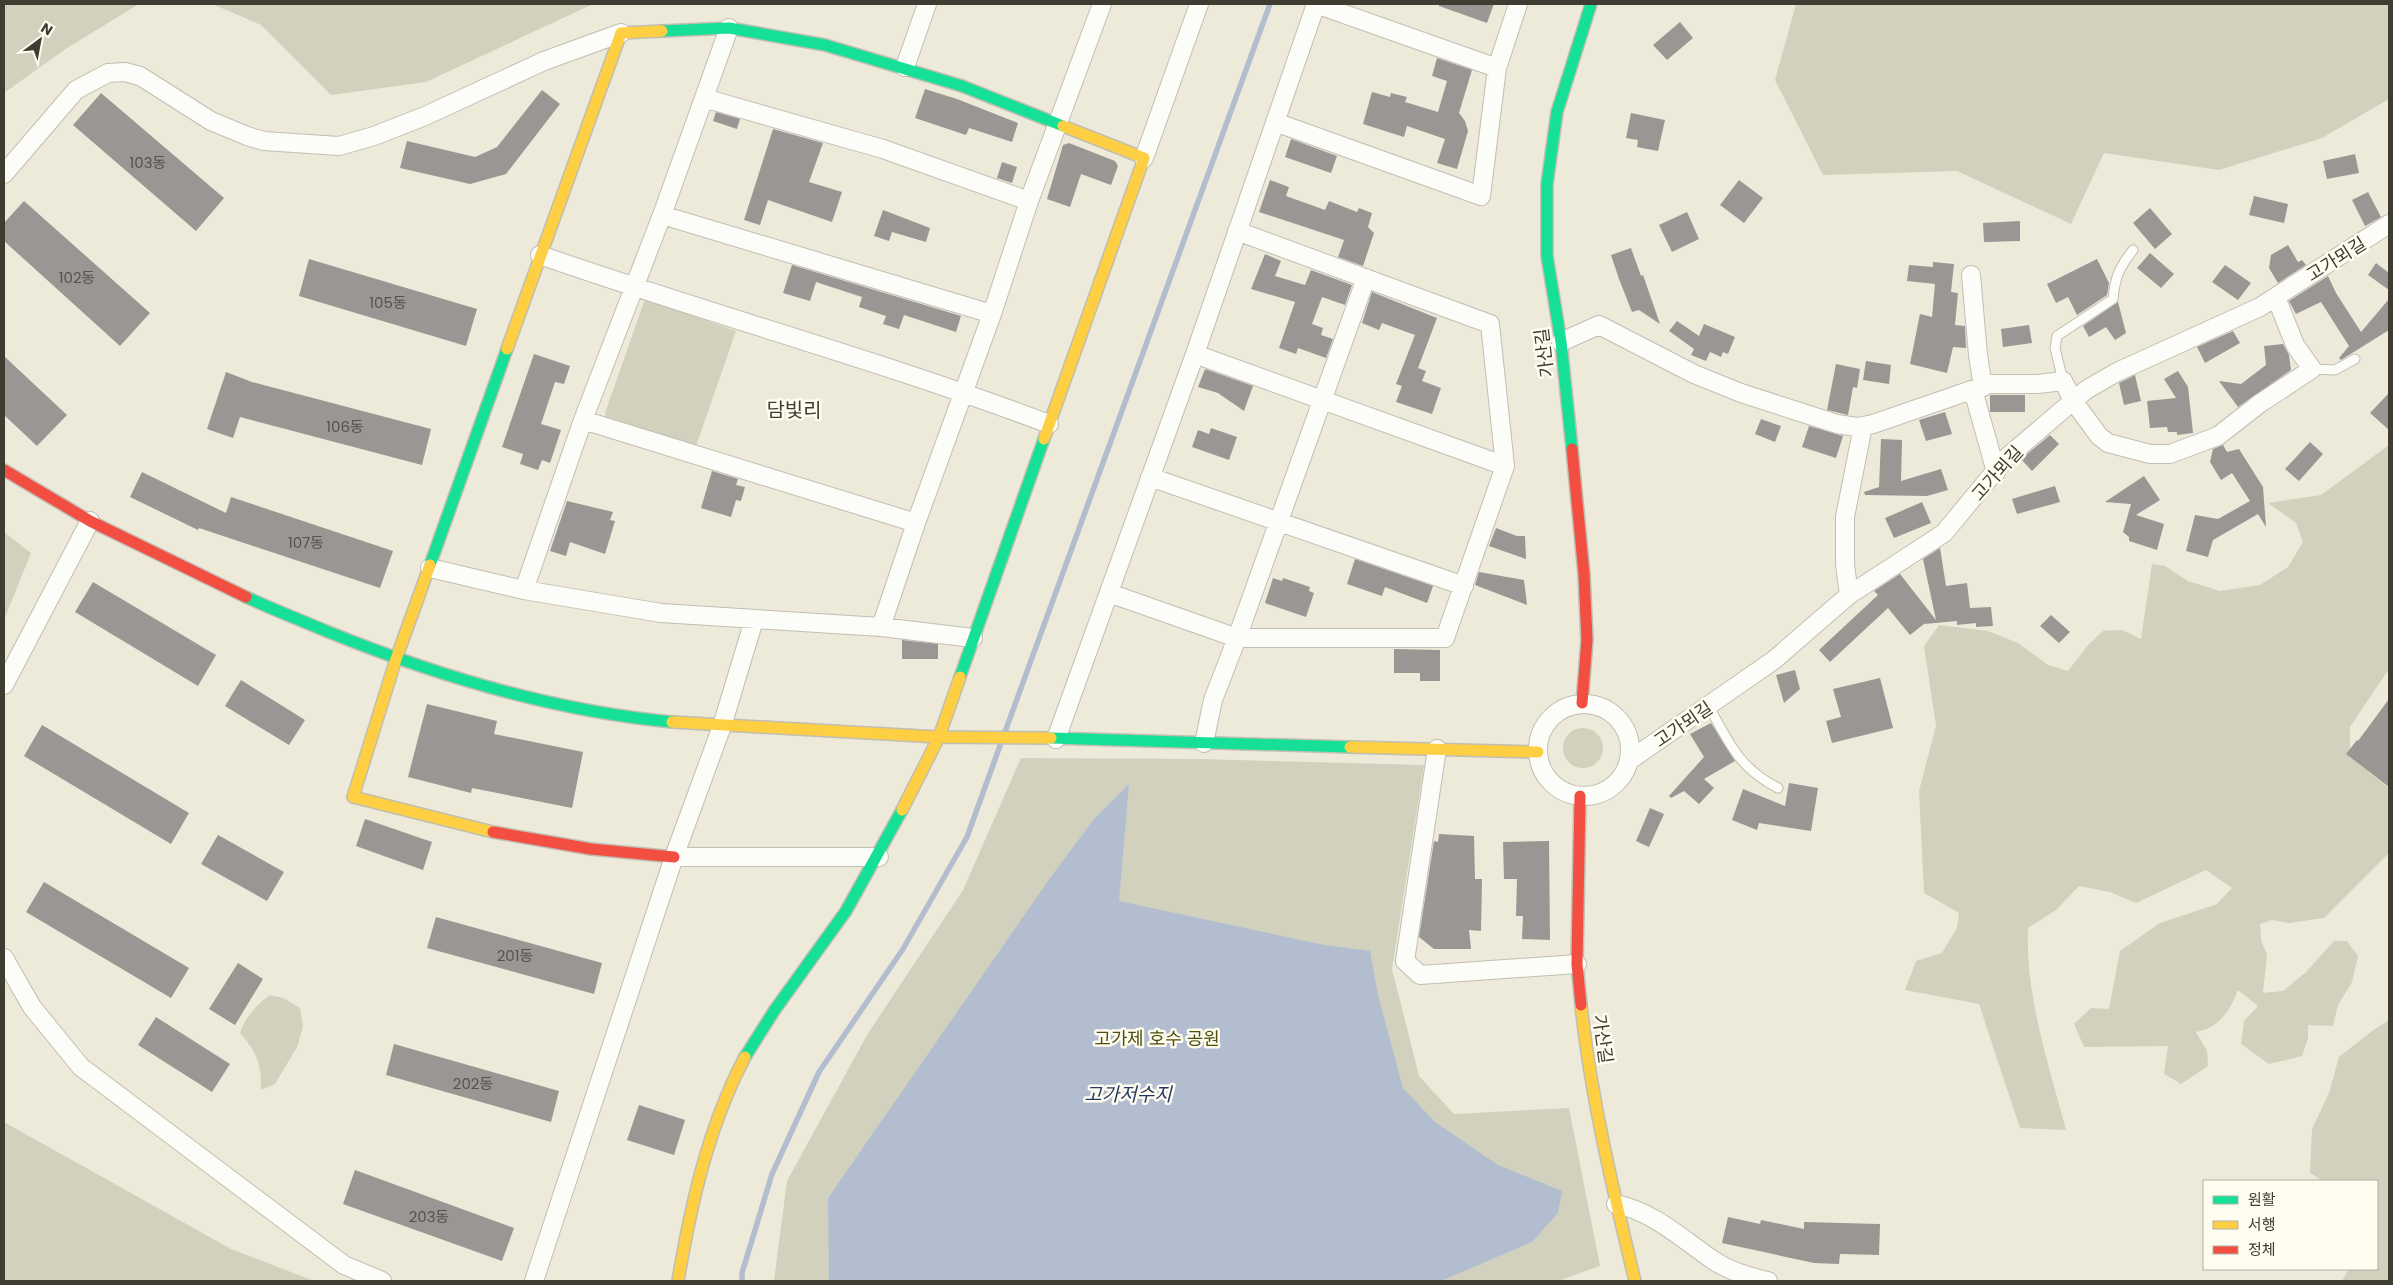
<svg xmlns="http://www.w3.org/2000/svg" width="2393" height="1285" viewBox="0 0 2393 1285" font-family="Poppins,'Noto Sans KR',sans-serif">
<rect width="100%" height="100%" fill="#eeeada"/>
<path fill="#d2d1bd" d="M4,4H139L67,48L4,93Z
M212,4H593L426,82L331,95L261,25Z
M1796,4H2389V99L2322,138L2219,170L2104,153L2071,224L1957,171L1823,175L1775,80Z
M645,299L736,331L694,452L606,421L605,413Z
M2389,445V669L2350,727V757L2389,788V853L2324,918L2289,923L2272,920L2260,924L2261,940L2267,955L2263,993L2283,991L2306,972L2334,941H2347L2358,956L2352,982L2338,1005L2333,1026L2308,1025V1039L2302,1056L2269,1064L2241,1044L2244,1021L2258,1006L2238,990C2230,1011 2219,1028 2196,1032L2207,1051L2208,1066L2181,1084L2164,1074L2168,1046L2084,1047L2074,1024L2091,1008L2109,1009L2120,951L2160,923L2217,904L2232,888L2206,870L2136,903L2110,892L2079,886L2056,910L2028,928C2025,996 2049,1065 2066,1130L2020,1128L1979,1004L1905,990L1916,961L1942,953L1957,928L1959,913L1924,893L1919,791L1936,726L1924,646L1939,625L1988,631L2018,643L2048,665L2068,671L2088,645L2103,631L2122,630L2141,639L2152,564L2165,566L2188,581L2220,591L2260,585L2288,567L2303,542L2296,523L2268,503L2321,495Z
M4,532L31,553L4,620Z
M1563 748a20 20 0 1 1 40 0a20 20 0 1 1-40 0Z
M1021,758L1199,759L1424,765L1392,969L1419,1076L1454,1114L1569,1108L1600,1266L1558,1281H774L787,1181L867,1035L963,890Z
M270,995L283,998L300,1008L303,1027L297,1047L275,1084L261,1090C261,1063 258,1054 240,1033C245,1018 257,1004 270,995Z
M2389,1020V1281H2342L2349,1269H2377V1181H2323L2310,1173L2312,1129L2329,1093L2339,1057L2372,1031Z
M4,1122L231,1249L314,1281H4Z"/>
<path fill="#b2bed0" d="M1129,784L1119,901L1324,945L1370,951L1378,995L1403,1088L1435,1122L1498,1165L1562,1191L1558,1213L1532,1242L1441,1281H829L828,1198L1050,878L1094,819Z"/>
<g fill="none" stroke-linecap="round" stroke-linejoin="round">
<path stroke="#b2bed0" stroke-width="5.5" d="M1005,732L1270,4
M742,1281V1273L772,1174L819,1072L903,949L967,837L1001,743"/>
</g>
<path fill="#999694" d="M1439,4H1494L1487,23L1439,6Z
M1680,22L1693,38L1667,60L1653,45Z
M1437,58L1472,70L1459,113L1465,121L1468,131L1457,169L1437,163L1445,139L1407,126L1404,137L1363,124L1372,92L1390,97L1391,93L1407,97L1405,102L1438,112L1447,81L1432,76Z
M925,89L957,99L1018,123L1012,142L969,128L966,135L915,118Z
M542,90L560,104L506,174L470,184L400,168L407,141L475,157L497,147Z
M101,93L224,198L196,231L73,125Z
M716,112L740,119L737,129L713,121Z
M1631,113L1665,120L1658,151L1637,147L1638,140L1626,138Z
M773,129L823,143L809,182L842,192L832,222L768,200L760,225L744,220Z
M1291,139L1337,156L1331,173L1285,157Z
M1069,143L1115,161L1118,166L1111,185L1081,174L1070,207L1047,199L1063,145Z
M2355,154L2359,173L2327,179L2323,161Z
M1002,162L1017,167L1012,183L997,178Z
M1270,180L1289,187L1286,196L1325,210L1329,201L1357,212L1359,208L1372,213L1368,227L1374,233L1363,266L1338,257L1344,240L1259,212Z
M1739,180L1763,198L1744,223L1720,205Z
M2368,192L2381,217L2365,226L2352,200Z
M2254,196L2288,204L2284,223L2249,215Z
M24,201L150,313L120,346L4,241V223Z
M2150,208L2172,234L2155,249L2133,223Z
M883,210L930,228L926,242L892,232L889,241L874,236Z
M1687,212L1699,239L1672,252L1659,225Z
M2020,221V241L1984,242L1983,223Z
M2288,245L2298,262L2302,260L2306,265L2278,283L2269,268L2271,255Z
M1631,248L1641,276L1643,275L1660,324L1639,310L1632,312L1619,279L1611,255Z
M2150,253L2174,274L2161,288L2137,268Z
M1265,254L1281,261L1275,276L1305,285L1311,270L1352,285L1345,305L1322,297L1312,324L1323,328L1321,335L1333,339L1326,358L1298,348L1296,354L1279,348L1295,302L1251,289Z
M309,259L477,309L466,346L299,296Z
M2097,259L2109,283L2107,295L2077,315L2068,297L2056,303L2047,284Z
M1933,262L1954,264L1951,292L1958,293L1955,325L1965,326L1966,348L1953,347L1947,373L1910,364L1920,314L1932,317L1935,284L1907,281L1909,265L1933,267Z
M2376,263L2389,273V290L2368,275Z
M792,265L961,316L956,332L904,315L899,329L883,324L886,316L859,307L862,297L816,282L810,301L783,293Z
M2225,265L2251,283L2238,300L2212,282Z
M2328,276L2336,293L2361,332L2389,299V330L2341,360L2339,358L2349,346L2321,302L2296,314L2289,301Z
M1372,292L1437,318L1418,368L1426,371L1422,381L1441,388L1432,414L1396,402L1402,386L1396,384L1415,335L1382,323L1379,330L1362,323Z
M2118,302L2126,333L2115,340L2106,327L2089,337L2083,326Z
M1677,321L1699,336L1704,324L1735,337L1728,354L1723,352L1721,357L1710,352L1706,361L1691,355L1694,349L1669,331Z
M2029,325L2032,343L2003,347L2001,329Z
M2233,331L2240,343L2205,363L2197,347Z
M2283,344L2289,355L2291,370L2238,407L2219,381L2241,384L2266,365L2264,346Z
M534,354L570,366L564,384L555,382L541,424L561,430L550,463L542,460L538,470L520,464L523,454L502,447Z
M4,356L67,415L37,446L4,415Z
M1866,361L1891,365L1889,384L1863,380Z
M1836,364L1860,369L1857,388L1853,387L1848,415L1827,410Z
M1205,369L1253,386L1244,411L1218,393L1198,387Z
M2178,371L2188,387L2193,433L2177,435V432H2168L2167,427L2150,428L2147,401L2176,398L2164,379Z
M226,372L252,382L431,429L422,465L240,417L233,438L207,429Z
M2135,375L2141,401L2124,405L2119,383Z
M2389,393V430L2370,413Z
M1990,395H2025V412H1990Z
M1945,412L1952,434L1926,441L1919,420Z
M1761,419L1781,426L1775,442L1755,434Z
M1809,426L1843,436L1836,458L1802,447Z
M1211,428L1237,437L1229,460L1192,447L1198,430L1209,434Z
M2050,435L2059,444L2032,471L2021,459Z
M1881,439L1902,440L1901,481L1941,469L1948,490L1927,496L1865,495L1864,492L1879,487Z
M2310,442L2323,454L2299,481L2285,469Z
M2223,445L2227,452L2239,449L2263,487L2266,527L2258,514L2213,540L2208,557L2186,551L2195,515L2218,519L2250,501L2232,473L2221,480L2210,462L2213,449Z
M712,471L738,479L736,485L745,487L741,501L736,500L731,517L701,508Z
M142,472L226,513L231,497L393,551L380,588L199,528L198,530L130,497Z
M2144,476L2160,500L2136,515L2164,524L2157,550L2129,541V537L2123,532L2131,504L2105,502Z
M2055,486L2060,502L2017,514L2012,499Z
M567,501L613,512L610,520L615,521L605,554L570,542L566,556L550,551Z
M1922,502L1931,523L1894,538L1885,518Z
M1496,528L1517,536H1525L1526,559L1489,546Z
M1940,548L1946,586L1967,583L1970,608L1991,607L1993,626L1976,627V623L1957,625V621L1924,624L1910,635L1888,608L1830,662L1819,650L1878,595L1874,591L1900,574L1936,620L1923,559Z
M1355,559L1433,586L1427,603L1385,587L1382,596L1347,584Z
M1479,572L1524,580L1527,605L1475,585Z
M1273,578L1282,581L1283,578L1310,587L1309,591L1314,593L1306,617L1265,603Z
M93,582L216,655L198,686L75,612Z
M2051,615L2070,632L2059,643L2040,626Z
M902,640L938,644V659H902Z
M1394,649L1440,650V681H1420V673H1394Z
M1795,670L1800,689L1784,703L1776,675Z
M1880,678L1893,728L1832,743L1826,721L1841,717L1833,689Z
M241,680L305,720L289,745L225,706Z
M2389,699V787L2346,754L2357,740L2358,741Z
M427,704L497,721L494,734L583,752L572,808L472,788L471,793L408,777Z
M1711,723L1735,761L1704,779L1714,788L1699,804L1684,791L1671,798L1669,796L1704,757L1690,734Z
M42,725L189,813L171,844L24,756Z
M1789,783L1818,788L1811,831L1759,823L1757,830L1732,820L1743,789L1785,806Z
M1650,808L1664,814L1649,847L1636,841Z
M365,819L432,842L423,870L356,846Z
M1439,834L1474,836L1475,879H1482L1481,931L1469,930L1471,949H1434L1419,937L1434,841L1438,842Z
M218,835L284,872L267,901L201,864Z
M1549,841L1550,940L1522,939L1523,916H1516L1517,879H1504L1503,842Z
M44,882L189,968L171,998L26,912Z
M436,917L602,963L594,994L427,948Z
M238,963L263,979L235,1025L209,1009Z
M156,1017L230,1064L212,1092L138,1045Z
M394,1044L559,1091L551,1122L386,1075Z
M639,1105L685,1120L674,1155L627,1140Z
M355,1170L514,1228L502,1261L343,1204Z
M1728,1217L1760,1224L1761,1220L1804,1229V1222L1880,1224L1879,1255L1840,1254L1839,1264L1814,1263L1722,1243Z"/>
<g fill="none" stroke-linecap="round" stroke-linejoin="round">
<g stroke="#c1beb2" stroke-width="11">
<path id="lane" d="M2312,369L2335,370L2355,359
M2063,381L2055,348L2057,336L2113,299C2115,277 2119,268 2133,250
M1709,707C1730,744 1739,768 1778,788"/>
</g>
<g stroke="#c1beb2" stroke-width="20">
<path id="street" d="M1316,4L1497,68
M905,67L927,4
M704,98L883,149L1029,201
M1275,122L1481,196L1497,68L1518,4
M1144,158L1199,4
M4,174L76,90L108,73L125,72L140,76L211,121L247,136L264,141L339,146L374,136L425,116L544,61L621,33
M662,215L992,314
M1237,231L1490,324L1505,466
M540,255C709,314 882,361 1049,424
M1971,275L1978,355L1983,387
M1561,342L1599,325L1694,374L1741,393L1837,424L1857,427L1873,424L1989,384H2038L2063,381L2074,402L2099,436L2108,443L2150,454H2170L2218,436L2259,404L2312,369L2295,345L2276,297
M1973,390L1996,472
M583,420L916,523
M1150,477L1464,586
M430,568L524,590L661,613L881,627L973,638
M524,590L583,420L662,215L729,28
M1109,593L1237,638H1445L1505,466L1195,354
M1849,595L1845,565V517L1863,426
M881,627L916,523L992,314L1029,201L1102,4
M4,685L90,521
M1538 750a46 46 0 1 1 92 0a46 46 0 1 1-92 0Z
M1056,739L1195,354L1316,4
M1204,743L1213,700L1237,638L1366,278
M1437,749L1405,961L1420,975L1577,964
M1630,760L1774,660L1849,595L1944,533L2006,458L2086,390L2117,372L2260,307L2389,224
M674,857L722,726L754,620
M4,958L32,1007L81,1067L344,1265L382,1281
M1616,1204C1654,1212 1682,1239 1713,1260C1729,1271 1749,1277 1768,1281
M534,1281L674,857H879"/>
</g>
<g stroke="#c1beb2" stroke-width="14">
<path id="fast" d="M662,31L729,28L825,45L962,86L1063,126
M1572,449L1561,342L1547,256V184L1557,112L1591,4
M430,565L507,349
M246,597C272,609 300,620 326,631C437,676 553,711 672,722
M960,677L1044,439
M1051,738L1350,747
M745,1057L774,1011L846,911L902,810"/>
</g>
<g stroke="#c1beb2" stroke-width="14">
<path id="slow" d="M507,349L621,33L662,31
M1044,439L1144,158L1063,126
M430,565L396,659L353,797L493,832
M672,722L939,737L960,677
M1350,747L1538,752
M902,810L939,737L1051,738
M1581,1005C1591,1098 1613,1190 1635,1281
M678,1281C691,1204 708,1127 745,1057"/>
</g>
<g stroke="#c1beb2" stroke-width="14">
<path id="jam" d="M1572,449L1584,574L1587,640L1582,703
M4,470L90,521L246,597
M1580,796L1577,964L1581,1005
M493,832L591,849L674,857"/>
</g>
<use href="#lane" stroke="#fcfcf9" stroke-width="9"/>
<use href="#street" stroke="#fcfcf9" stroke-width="18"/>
<use href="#fast" stroke="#16e098" stroke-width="11"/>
<use href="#slow" stroke="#ffcf43" stroke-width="11"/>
<use href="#jam" stroke="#f24e42" stroke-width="11"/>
</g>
<g text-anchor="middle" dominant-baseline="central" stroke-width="5" stroke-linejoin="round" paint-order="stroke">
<g font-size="15" fill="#56524a">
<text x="148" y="162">103동</text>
<text x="77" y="277">102동</text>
<text x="388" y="302">105동</text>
<text x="345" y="426">106동</text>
<text x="306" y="542">107동</text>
<text x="515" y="955">201동</text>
<text x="473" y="1083">202동</text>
<text x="429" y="1216">203동</text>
</g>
<g font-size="18" fill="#3f3c31" stroke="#fffcf0">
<text transform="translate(2336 259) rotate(-32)">고가뫼길</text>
<text transform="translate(1544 353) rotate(-97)">가산길</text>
<text transform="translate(1997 473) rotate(-48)">고가뫼길</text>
<text transform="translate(1683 724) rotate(-34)">고가뫼길</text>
<text transform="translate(1603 1039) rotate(82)">가산길</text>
</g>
<g font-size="18" fill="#4d4e10" stroke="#fffcf0">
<text x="1157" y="1038">고가제 호수 공원</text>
</g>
<g font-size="19" font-style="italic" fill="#223965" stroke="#fffcf0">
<text x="1128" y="1094">고가저수지</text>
</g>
<g font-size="20" fill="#3f3c31" stroke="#fffcf0">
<text x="794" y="410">담빛리</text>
</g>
</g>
<rect width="2393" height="1285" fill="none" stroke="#3f3c31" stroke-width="10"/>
<rect x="2203" y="1180" width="175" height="90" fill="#fffcf0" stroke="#b2afa4"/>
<rect x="2213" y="1196" width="25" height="8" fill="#16e098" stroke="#b2afa4"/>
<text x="2248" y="1205" font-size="15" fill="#3f3c31">원활</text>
<rect x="2213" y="1221" width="25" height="8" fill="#ffcf43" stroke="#b2afa4"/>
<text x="2248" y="1230" font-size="15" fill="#3f3c31">서행</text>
<rect x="2213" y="1246" width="25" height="8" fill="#f24e42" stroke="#b2afa4"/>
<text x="2248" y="1255" font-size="15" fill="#3f3c31">정체</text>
<g transform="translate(40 40) rotate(32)" stroke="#fffcf0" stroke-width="4" paint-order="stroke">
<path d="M0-4L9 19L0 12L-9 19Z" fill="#3f3c31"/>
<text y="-8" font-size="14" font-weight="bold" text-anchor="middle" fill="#3f3c31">N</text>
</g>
</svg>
